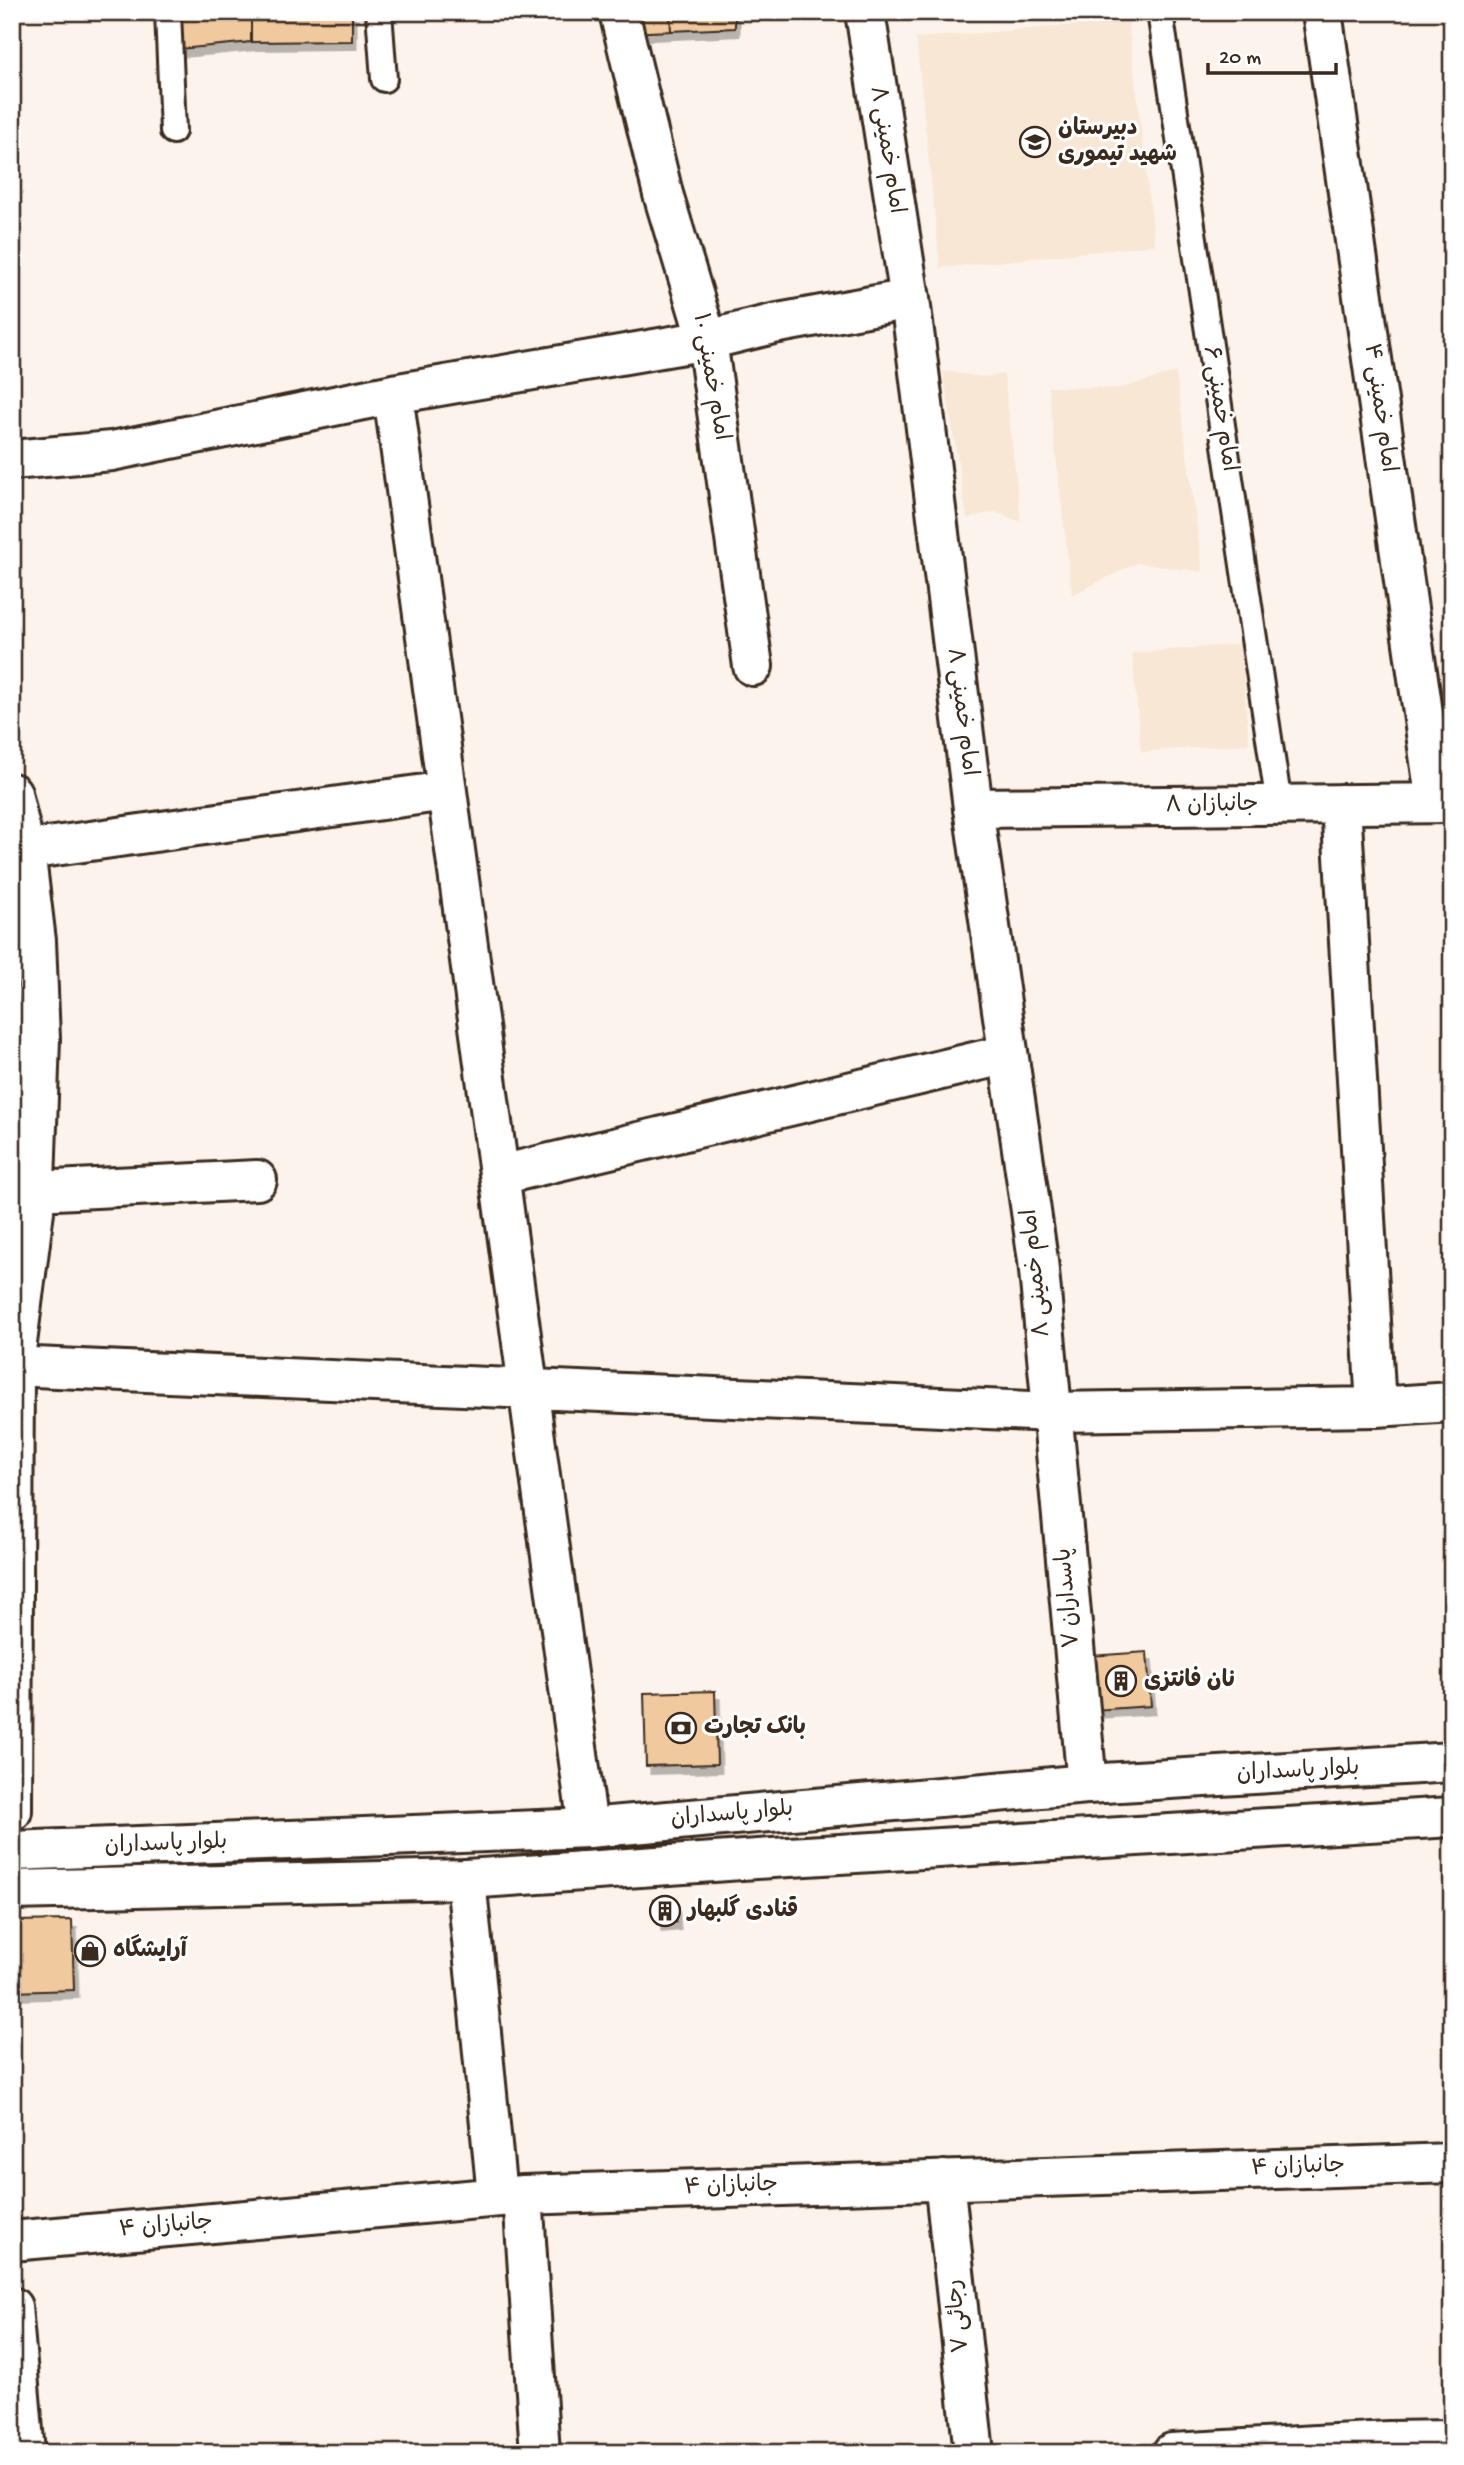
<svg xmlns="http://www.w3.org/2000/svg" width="1464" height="2465" viewBox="0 0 1464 2465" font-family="'Gochi Hand','Playpen Sans Arabic',sans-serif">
<defs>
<filter id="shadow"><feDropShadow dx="4.5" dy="8" stdDeviation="0" flood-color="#0004"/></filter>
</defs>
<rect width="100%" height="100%" fill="#fcf4ec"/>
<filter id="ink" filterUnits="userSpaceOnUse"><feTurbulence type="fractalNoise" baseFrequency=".0143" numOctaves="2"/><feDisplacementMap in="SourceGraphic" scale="14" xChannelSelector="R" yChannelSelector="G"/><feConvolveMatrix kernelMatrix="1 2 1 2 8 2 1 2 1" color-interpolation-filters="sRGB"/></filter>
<g filter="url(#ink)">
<path fill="#f8e7d5" d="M1128,21L1155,245L940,268L916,38Z
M943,371L984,377L1004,374L1021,522L996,512L967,518Z
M1176,372L1203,572L1137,563L1072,595L1048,387L1122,388Z
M1241,644L1249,744L1141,752L1132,653Z"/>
<path fill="#f0c99f" stroke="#3b2a1e" stroke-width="2" filter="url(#shadow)" d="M168,12H251V42L170,50Z
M251,12H352V41L251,42Z
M626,12H670L671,31L626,33Z
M670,12H735V28L671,31Z
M1147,1652L1151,1706L1094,1710L1090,1656Z
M715,1691L717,1764L646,1766L644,1693Z
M674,1897L676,1922L657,1924L654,1899Z
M72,1920L74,1990L12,1992V1921Z"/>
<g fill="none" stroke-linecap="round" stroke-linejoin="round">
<g stroke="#3b2a1e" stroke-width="30">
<path id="service" d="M168,12L173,131
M379,12L384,79
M1160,12L1279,805"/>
</g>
<g stroke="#3b2a1e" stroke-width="44">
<path id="minor" d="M619,12L663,194L707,340L753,666
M1322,12L1436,803
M393,394L588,1828
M12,460L112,451L393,394L707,340L773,324L910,299
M12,793L25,850L36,941L40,1039L34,1211L14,1366L12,1811
M1341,804L1376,1407
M973,808L1452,803
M12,852L446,791
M500,1175L1008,1054
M35,1191L257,1180
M12,1366L1052,1412L1376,1407L1452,1402
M466,1879L497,2196
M944,2180L974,2453
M523,2195L540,2453
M12,2241L523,2195L1452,2163
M12,2307L25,2453
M1172,2453L1389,2441L1452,2440"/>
</g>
<g stroke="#3b2a1e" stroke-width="44">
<path id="tertiary" d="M865,12L910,299L973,808L1038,1260L1087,1784"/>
</g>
<g stroke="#3b2a1e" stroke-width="44">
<path id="secondary" d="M12,1851L588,1828L1087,1784L1452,1762
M12,1890L466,1879L773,1858L1452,1817"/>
</g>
<use href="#service" stroke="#fff" stroke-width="24"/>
<use href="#minor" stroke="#fff" stroke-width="38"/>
<use href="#tertiary" stroke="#fff" stroke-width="38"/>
<use href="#secondary" stroke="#fff" stroke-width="38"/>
</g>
</g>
<defs>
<g id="school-ring" transform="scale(1.575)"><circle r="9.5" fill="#fff" stroke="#3b2a1e" stroke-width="1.5"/><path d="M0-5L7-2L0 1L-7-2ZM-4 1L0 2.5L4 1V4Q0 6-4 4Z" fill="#3b2a1e"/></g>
<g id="building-ring" transform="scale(1.575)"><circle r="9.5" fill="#fff" stroke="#3b2a1e" stroke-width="1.5"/><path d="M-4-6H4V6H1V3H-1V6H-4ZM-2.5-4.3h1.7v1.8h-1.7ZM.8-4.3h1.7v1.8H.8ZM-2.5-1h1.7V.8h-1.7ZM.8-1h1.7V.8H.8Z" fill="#3b2a1e"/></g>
<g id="bank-ring" transform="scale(1.575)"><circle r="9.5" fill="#fff" stroke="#3b2a1e" stroke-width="1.5"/><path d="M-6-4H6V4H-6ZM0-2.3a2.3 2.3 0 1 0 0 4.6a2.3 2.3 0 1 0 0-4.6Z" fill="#3b2a1e"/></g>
<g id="shop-ring" transform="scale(1.575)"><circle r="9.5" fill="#fff" stroke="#3b2a1e" stroke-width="1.5"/><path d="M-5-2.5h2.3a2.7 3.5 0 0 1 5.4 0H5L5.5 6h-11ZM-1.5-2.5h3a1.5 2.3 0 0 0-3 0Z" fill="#3b2a1e"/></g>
</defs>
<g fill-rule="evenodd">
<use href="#school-ring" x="1035" y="142"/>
<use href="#building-ring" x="1121" y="1681"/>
<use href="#bank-ring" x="681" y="1728"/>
<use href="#building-ring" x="665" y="1911"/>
<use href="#shop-ring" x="90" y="1951"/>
</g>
<g text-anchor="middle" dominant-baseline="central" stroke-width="6" stroke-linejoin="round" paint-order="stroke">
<g font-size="23" font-weight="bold" fill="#3b2a1e" stroke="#fff" text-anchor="start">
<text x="1058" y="129">دبیرستان<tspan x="1058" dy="26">شهید تیموری</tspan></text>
<text x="1144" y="1681">نان فانتزی</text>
<text x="704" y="1728">بانک تجارت</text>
<text x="688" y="1911">قنادی گلبهار</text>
<text x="113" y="1951">آرایشگاه</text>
</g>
<g font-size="23" fill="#3b2a1e" stroke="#fff">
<text transform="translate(886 150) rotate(81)">امام خمینی ۸</text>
<text transform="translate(710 377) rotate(80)">امام خمینی ۱۰</text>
<text transform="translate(1379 408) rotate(82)">امام خمینی ۴</text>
<text transform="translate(1219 409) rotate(81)">امام خمینی ۶</text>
<text transform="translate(961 712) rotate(83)">امام خمینی ۸</text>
<text transform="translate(1212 806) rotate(-1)">جانبازان ۸</text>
<text transform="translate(1037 1273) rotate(-96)">امام خمینی ۸</text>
<text transform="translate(1069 1598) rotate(-95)">پاسداران ۷</text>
<text transform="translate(1298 1772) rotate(-3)">بلوار پاسداران</text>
<text transform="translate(732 1815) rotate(-5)">بلوار پاسداران</text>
<text transform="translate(166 1845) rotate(-2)">بلوار پاسداران</text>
<text transform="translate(1298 2168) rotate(-2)">جانبازان ۴</text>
<text transform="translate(731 2187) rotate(-2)">جانبازان ۴</text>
<text transform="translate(166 2227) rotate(-5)">جانبازان ۴</text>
<text transform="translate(959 2316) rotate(-96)">رجائی ۷</text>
</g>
</g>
<rect width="1464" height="2465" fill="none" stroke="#fff" stroke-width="42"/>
<rect x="21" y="21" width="1422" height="2423" fill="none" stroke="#3b2a1e" stroke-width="2.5" filter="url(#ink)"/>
<path d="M1208 63v10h128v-10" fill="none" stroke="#3b2a1e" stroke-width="3.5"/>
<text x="1219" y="63" font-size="21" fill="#3b2a1e" stroke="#ffffff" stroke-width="5" paint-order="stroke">20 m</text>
</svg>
